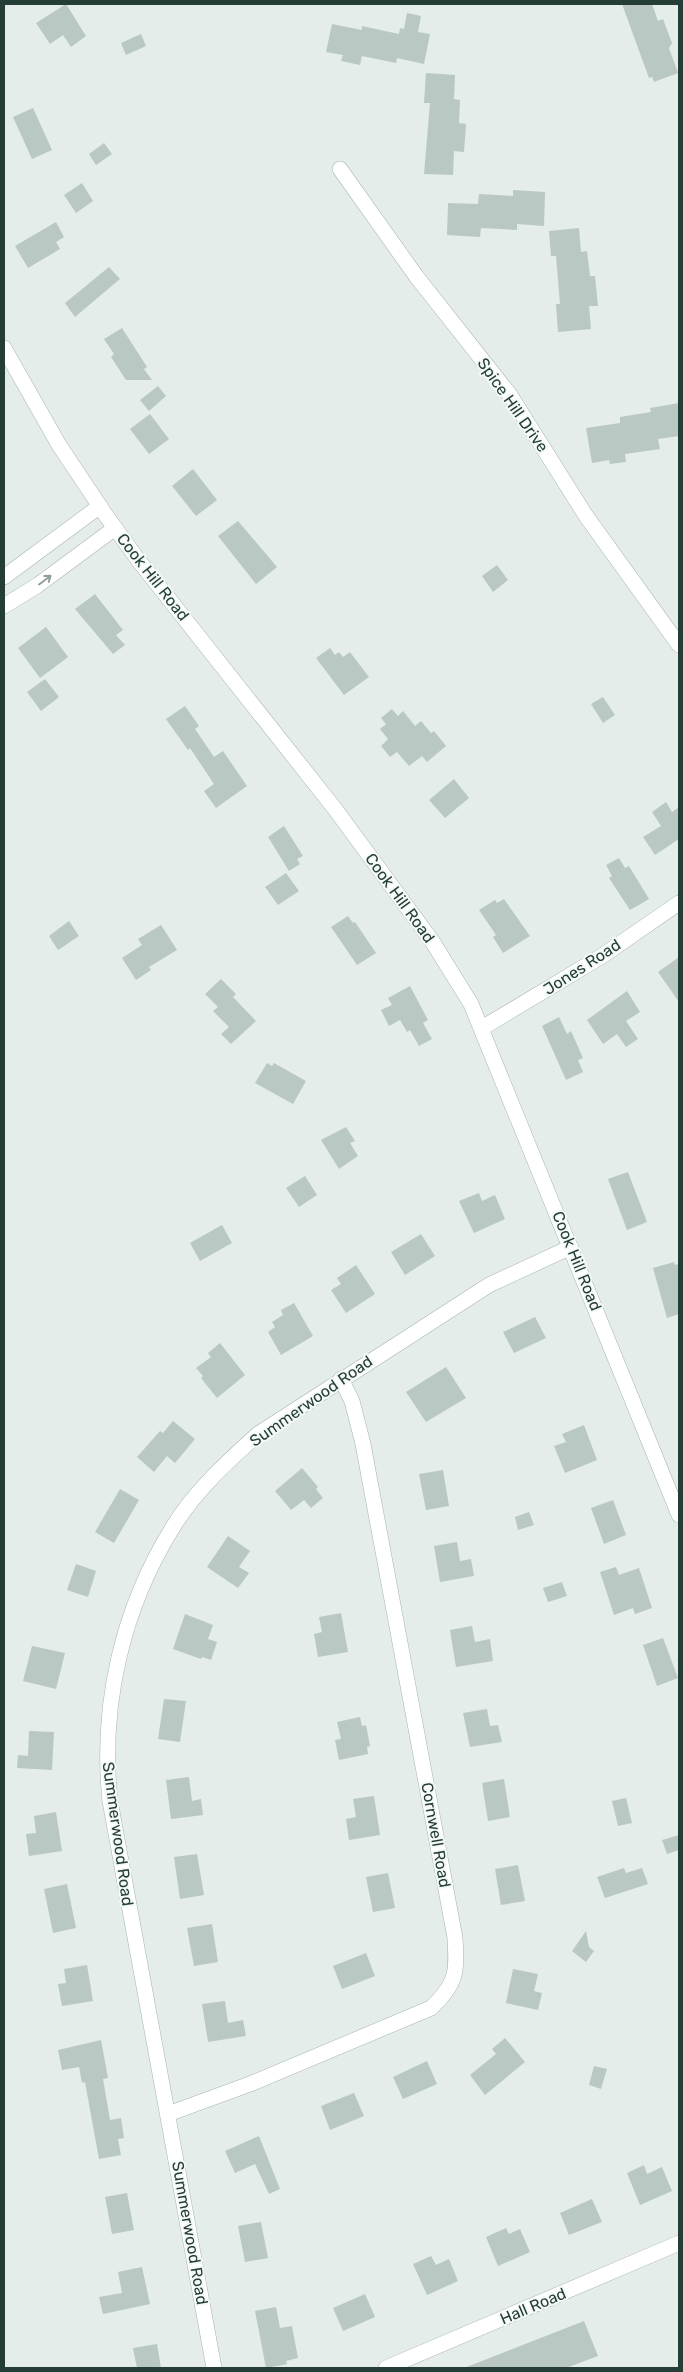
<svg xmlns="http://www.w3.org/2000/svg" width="683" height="2372" viewBox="0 0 683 2372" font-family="Rubik,sans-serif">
<rect width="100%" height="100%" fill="#e4ede9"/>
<path fill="#b9c8c2" d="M66,4L86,36L71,47L63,35L50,44L36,23Z
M622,4H652L658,21L663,19L672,43L669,48L678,73L654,82L652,77L649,78Z
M407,13L421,16L418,32L430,34L424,64L397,58L396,63L362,56L360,65L341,61L343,55L326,52L332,24L362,30V26L399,34L400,28L404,29Z
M141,34L146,46L126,55L121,43Z
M426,73L455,75L454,99L460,100L459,123L466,124L464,152L454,151L453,175L424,174L430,103H424Z
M33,108L52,150L32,159L13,117Z
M104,143L112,154L96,165L89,154Z
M82,183L93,201L76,213L64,195Z
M513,190L545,192L544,226L517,224V230L481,228L480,237L447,235L448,203L478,204L479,194L513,196Z
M56,222L64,237L56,242L60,249L28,268L15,246Z
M579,228L581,252L587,251L590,276H595L598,306H589L591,329L558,332L556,304H560L556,256H551L549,231Z
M109,267L120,279L75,317L65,303Z
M122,328L147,367L144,369L152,380H126L111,357L114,354L104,339Z
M158,386L166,396L149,411L140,400Z
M679,403V436L658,439L660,449L625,454L626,462L610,464L609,460L592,463L586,428L620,423V417L651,412L650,408Z
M150,414L169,439L149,454L130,429Z
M193,469L217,500L196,516L172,486Z
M238,521L277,567L256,584L218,536Z
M497,565L508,580L493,592L482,576Z
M95,594L123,630L116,635L125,645L113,654L75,609Z
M46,627L68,657L40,678L18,648Z
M330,648L335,655L339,652L343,657L350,652L369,677L344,695L316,658Z
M45,679L59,697L41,711L27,692Z
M603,697L615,715L603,723L591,704Z
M185,706L199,726L195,729L214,757L223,751L247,786L216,808L204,791L214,784L190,748L188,750L166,719Z
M392,709L398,716L403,711L415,726L421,721L431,733L434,731L446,746L427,762L422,756L409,766L397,752L390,757L381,746L388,739L380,729L386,724L381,718Z
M454,779L469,798L445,818L429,800Z
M666,802L672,812L679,807V839L655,855L643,837L661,826L652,812Z
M284,826L303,856L297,859L300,864L289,871L268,837Z
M619,858L625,868L629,866L649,899L630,910L609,878L612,876L606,865Z
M286,873L299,891L278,905L265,887Z
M504,899L530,936L503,953L493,937L496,935L479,910L495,900L497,903Z
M348,916L353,923L355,922L376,953L357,965L331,927Z
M69,921L79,936L58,950L49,936Z
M161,925L177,950L149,967L151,970L136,980L122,958L142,945L138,939Z
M679,957V1002L658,972Z
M221,979L236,994L233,997L256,1021L231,1044L221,1034L229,1027L213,1011L218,1007L205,994Z
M410,986L428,1020L423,1023L432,1039L419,1046L410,1030L407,1032L400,1020L389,1026L381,1010L392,1005L388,998Z
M627,991L640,1012L626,1021L638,1039L626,1047L617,1034L603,1044L587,1020Z
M559,1017L567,1034L571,1031L583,1058L578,1060L583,1072L566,1080L542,1026Z
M267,1063L272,1066L274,1063L306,1081L293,1104L255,1083Z
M346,1127L355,1141L350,1143L358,1156L339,1169L321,1140Z
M628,1172L647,1222L627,1230L608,1179Z
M305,1176L317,1195L299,1207L286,1188Z
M479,1193L482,1201L495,1195L505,1219L474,1233L459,1201Z
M222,1225L232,1243L200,1261L190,1243Z
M421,1234L435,1256L405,1275L391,1252Z
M674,1262L675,1265L679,1264V1314L667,1318L653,1268Z
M356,1265L375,1294L346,1313L331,1290L341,1284L337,1278Z
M294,1303L313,1336L281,1355L268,1332L275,1327L272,1322L283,1315L281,1310Z
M535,1317L546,1338L514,1353L503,1332Z
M220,1343L245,1375L217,1398L201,1378L203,1376L196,1368L211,1357L208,1353Z
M446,1367L466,1398L426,1422L406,1392Z
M173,1421L195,1439L175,1463L167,1456L154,1472L137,1457L160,1431L163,1433Z
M584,1425L597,1460L565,1473L554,1446L566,1442L562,1434Z
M302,1468L318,1487L316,1489L323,1498L311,1508L304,1500L291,1510L275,1491Z
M443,1470L449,1506L426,1510L419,1474Z
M120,1489L139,1500L114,1543L95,1532Z
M613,1500L626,1535L604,1544L591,1508Z
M529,1512L534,1525L518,1530L515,1517Z
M228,1536L250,1551L239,1567L249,1573L238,1588L207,1567Z
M457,1542L460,1561L471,1559L474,1576L440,1582L434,1546Z
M76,1564L96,1571L88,1597L67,1590Z
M616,1567L619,1575L639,1568L652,1608L635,1614L633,1608L614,1615L600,1572Z
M562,1582L567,1596L548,1602L543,1588Z
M341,1613L348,1652L318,1657L314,1634L322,1632L319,1617Z
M185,1614L213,1625L208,1639L217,1642L211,1660L202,1657L201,1659L173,1649Z
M472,1626L475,1642L490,1639L493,1661L456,1667L450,1630Z
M663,1638L678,1678L657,1686L643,1645Z
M32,1646L65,1653L56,1689L23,1681Z
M164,1699L186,1701L180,1742L158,1739Z
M487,1709L490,1726L498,1725L502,1742L470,1747L463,1713Z
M360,1717L362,1726L366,1725L370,1746L367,1747L368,1754L339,1760L335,1740L341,1739L337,1722Z
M29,1731L54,1732L52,1770L17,1768L18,1755L28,1756Z
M189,1777L192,1801L201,1799L203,1815L171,1819L166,1780Z
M504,1779L510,1817L488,1821L482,1783Z
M374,1796L380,1835L349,1840L346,1819L356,1817L353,1799Z
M626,1798L632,1823L618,1826L612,1801Z
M56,1812L62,1851L29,1856L26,1834L36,1833L34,1816Z
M679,1835V1850L667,1854L662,1840Z
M197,1854L204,1895L180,1899L174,1857Z
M518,1865L525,1901L501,1905L495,1869Z
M624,1868L626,1873L642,1868L648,1884L605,1898L597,1877Z
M388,1873L395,1908L373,1912L366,1877Z
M67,1884L76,1928L53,1933L44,1889Z
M212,1924L218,1962L194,1966L187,1928Z
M586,1931L589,1947L594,1951L586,1962L572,1951Z
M366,1953L375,1976L342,1989L333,1966Z
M87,1965L93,2001L62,2006L58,1984L66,1983L64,1969Z
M513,1969L538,1974L534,1991L542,1993L538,2010L506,2003Z
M225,2001L228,2023L243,2020L246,2036L208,2042L202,2004Z
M505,2038L525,2062L485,2095L470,2075L496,2054L492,2049Z
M101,2040L108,2078L103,2079L110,2120L121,2118L124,2138L118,2139L121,2155L99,2159L85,2082L82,2083L79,2067L62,2070L58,2050Z
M427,2061L437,2084L403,2099L393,2077Z
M594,2066L607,2069L601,2089L589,2085Z
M354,2093L364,2116L330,2130L321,2106Z
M259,2136L280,2189L269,2194L255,2164L235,2173L225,2151Z
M644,2165L647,2174L662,2167L672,2191L640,2205L627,2173Z
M127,2193L134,2230L112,2234L105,2197Z
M592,2199L602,2222L569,2235L560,2213Z
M261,2222L268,2258L245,2262L238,2226Z
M506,2228L509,2234L520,2229L530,2252L498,2266L486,2237Z
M431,2256L436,2265L449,2259L458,2281L427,2295L413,2264Z
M142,2267L150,2304L103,2314L99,2297L122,2293L118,2272Z
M365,2294L375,2317L343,2331L333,2308Z
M276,2307L280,2328L292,2326L298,2358L286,2361L287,2364L266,2368L255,2311Z
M584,2321L598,2356L566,2368H464Z
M157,2344L161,2368H137L133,2348Z"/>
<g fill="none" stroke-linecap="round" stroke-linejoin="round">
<g stroke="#a7b5b0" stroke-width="16">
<path id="minor" d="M340,169L416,276L510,395L586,516L679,645
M4,577L100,506
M4,606L38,585L115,528
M482,1028L602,956L679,903
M168,2114L250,2084L431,2008C457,1983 457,1973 455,1938L363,1444L352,1401L341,1379
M214,2368L110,1801C100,1705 122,1609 173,1527C195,1491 227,1462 258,1434L489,1285L571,1247
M386,2368L679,2243"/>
</g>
<g stroke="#a7b5b0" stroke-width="16">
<path id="tertiary" d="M4,348L59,445L107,517L139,561L335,809L432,941L471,1004L679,1515"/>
</g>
<use href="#minor" stroke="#fff" stroke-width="15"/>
<use href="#tertiary" stroke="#fff" stroke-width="15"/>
</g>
<defs><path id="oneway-shaft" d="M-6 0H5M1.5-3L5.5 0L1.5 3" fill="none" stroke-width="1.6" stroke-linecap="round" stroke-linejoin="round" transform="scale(1.25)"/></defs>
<use stroke="#929e9b" href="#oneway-shaft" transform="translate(45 580) rotate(-37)"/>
<g text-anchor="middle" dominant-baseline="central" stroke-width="4" stroke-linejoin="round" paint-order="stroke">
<g font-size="16" fill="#243e37" stroke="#f4f9f7">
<text transform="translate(513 405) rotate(55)">Spice Hill Drive</text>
<text transform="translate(153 577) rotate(52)">Cook Hill Road</text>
<text transform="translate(400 898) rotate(54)">Cook Hill Road</text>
<text transform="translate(582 967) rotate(-33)">Jones Road</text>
<text transform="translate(577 1261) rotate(68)">Cook Hill Road</text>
<text transform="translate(311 1401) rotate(-35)">Summerwood Road</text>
<text transform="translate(118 1834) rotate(82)">Summerwood Road</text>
<text transform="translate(436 1835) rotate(80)">Cornwell Road</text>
<text transform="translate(190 2233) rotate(80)">Summerwood Road</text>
<text transform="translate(533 2306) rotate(-23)">Hall Road</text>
</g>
</g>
<rect width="683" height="2372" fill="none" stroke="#243e37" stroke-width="10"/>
</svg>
